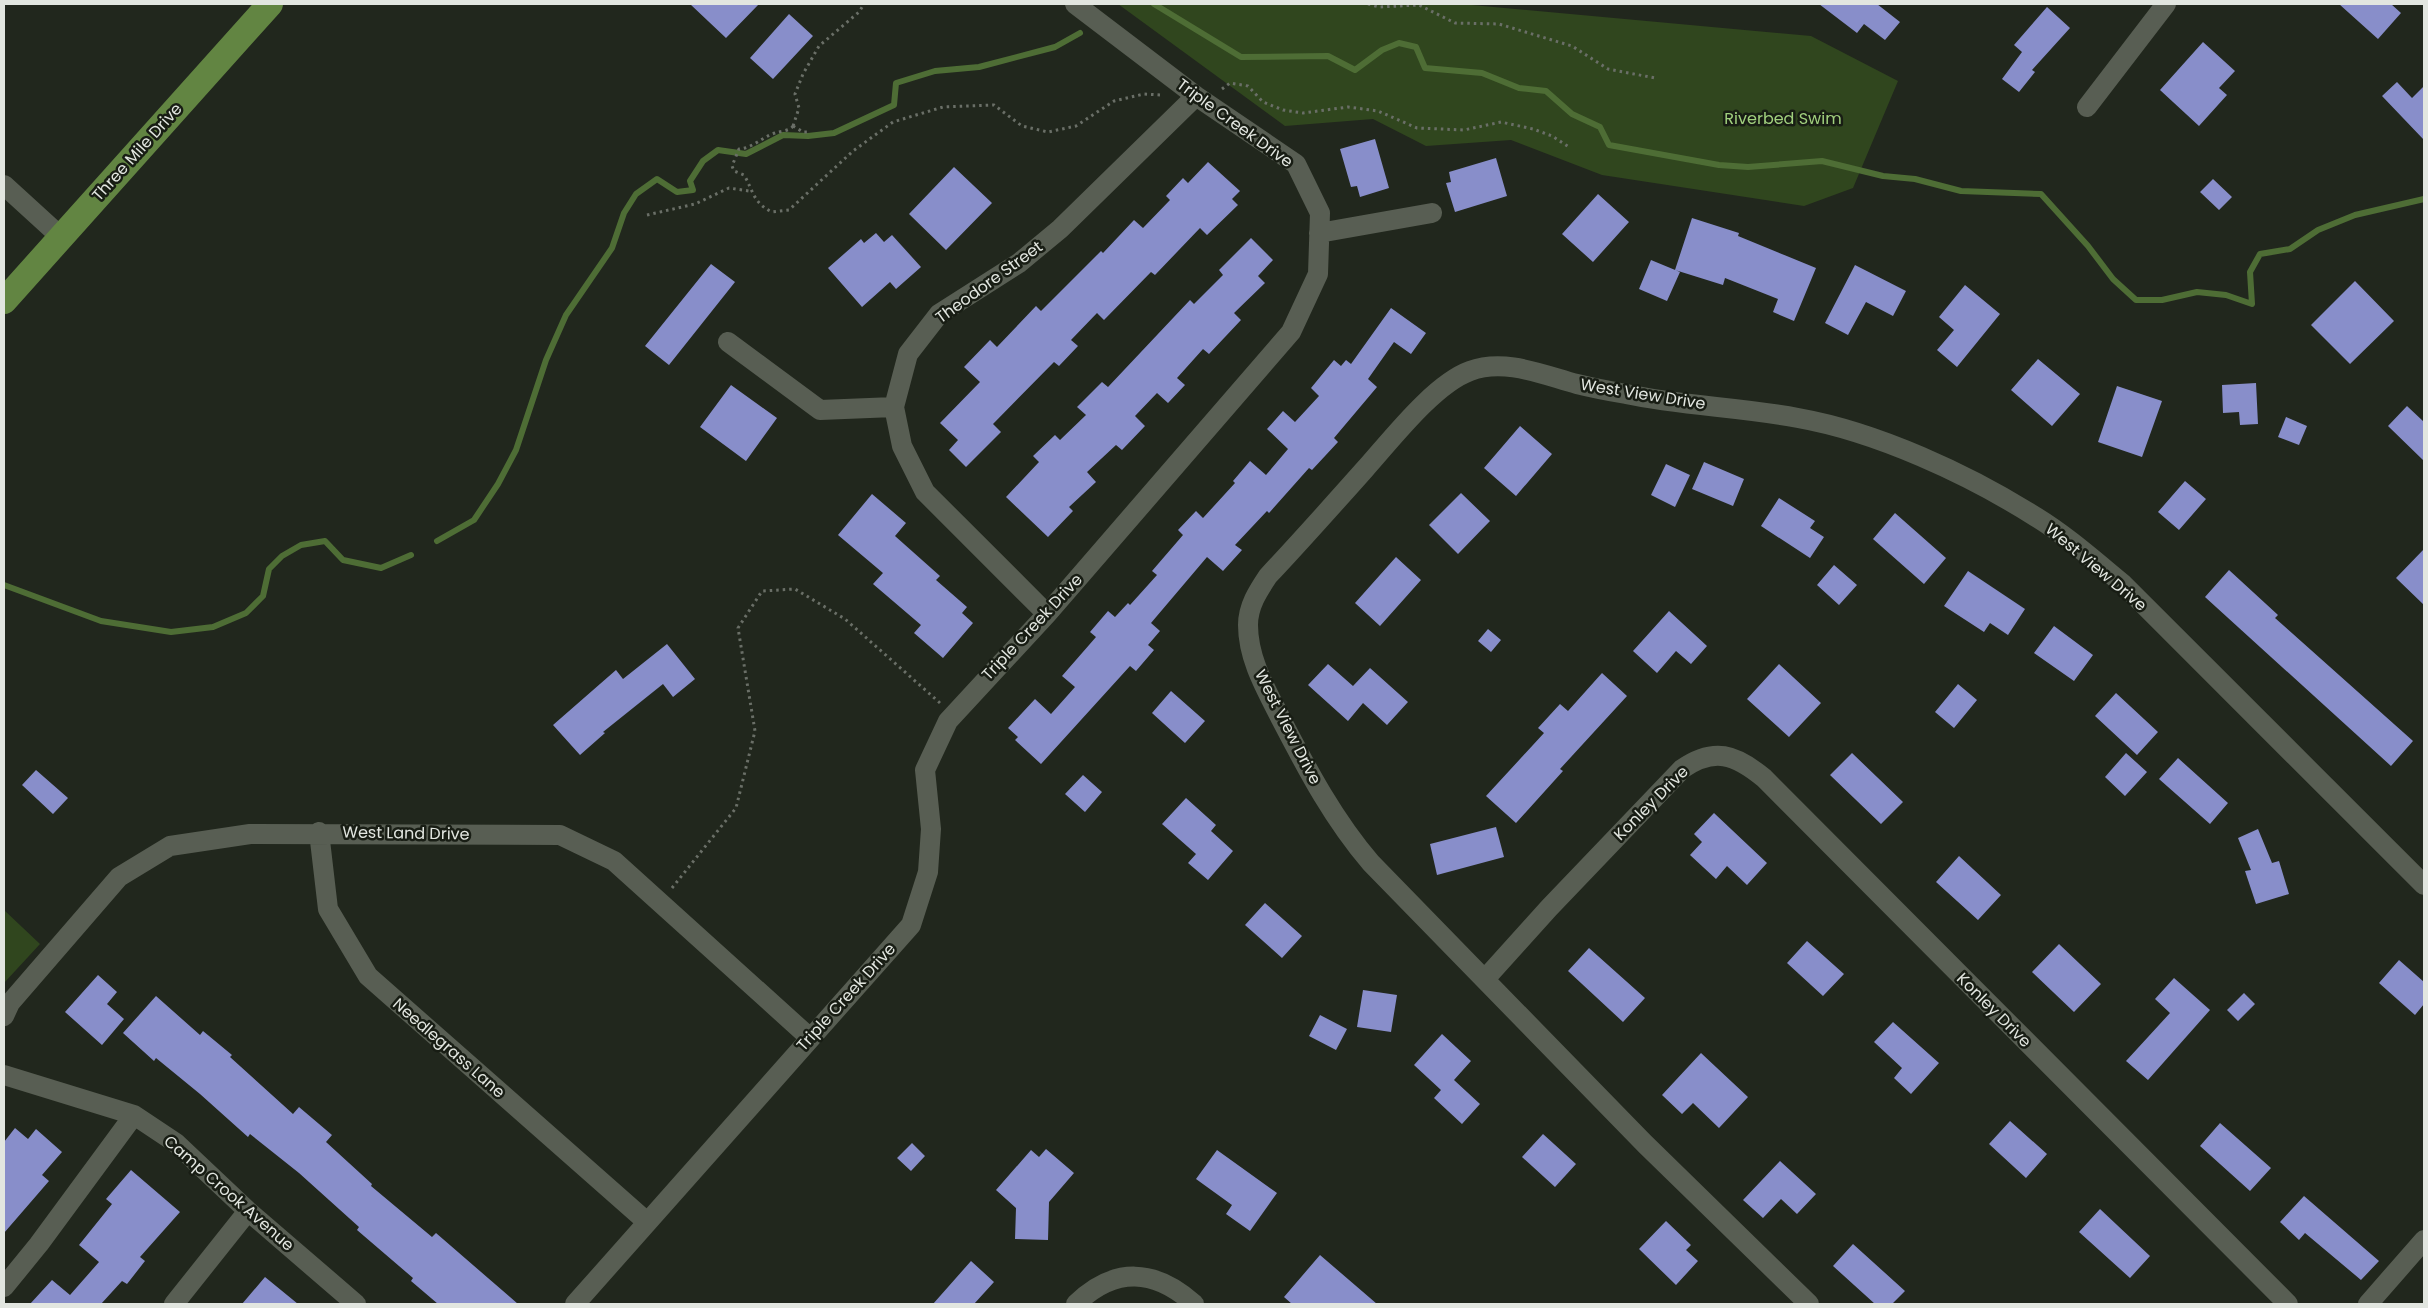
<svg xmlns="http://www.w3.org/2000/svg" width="2428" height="1308" viewBox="0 0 2428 1308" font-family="Poppins,sans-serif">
<rect width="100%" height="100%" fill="#21271d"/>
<path fill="#30461e" d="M1118,4H1461L1811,36L1898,81L1853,188L1804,206L1602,175L1511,140L1426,146L1373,119L1285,126Z
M4,910L40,944L4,983Z"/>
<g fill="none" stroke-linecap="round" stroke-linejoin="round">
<path stroke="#4e6d35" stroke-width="6" d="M1154,4L1241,57L1328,56L1355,70L1382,50L1399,43L1416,47L1425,68L1482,73L1519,88L1546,91L1572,114L1600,127L1609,145L1719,165L1748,167L1822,161L1883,176L1915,179L1961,191L2041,194L2088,246L2113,279L2136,300H2162L2197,292L2226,295L2252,304L2250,272L2260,254L2290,249L2318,230L2355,215L2424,199
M437,541L474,520L498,484L516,450L546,360L566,315L612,248L624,213L636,194L657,179L677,192L693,190L690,181L703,161L718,150L746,154L783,135L808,136L834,133L894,105L896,83L935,71L979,67L1055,47L1080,33
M4,585L101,621L171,632L213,627L246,613L263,596L269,569L282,556L301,545L325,541L343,560L381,568L411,555"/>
</g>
<path fill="#888eca" d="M690,4H759L726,38Z
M1819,4H1877L1900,22L1885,40L1864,24L1857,33Z
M2339,4H2391L2401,13L2378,39Z
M2047,7L2070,28L2032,70L2035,72L2019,92L2002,79L2022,52L2014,45Z
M789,14L813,36L773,79L750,58Z
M2203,42L2235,71L2219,88L2227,95L2199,126L2160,90Z
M2397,82L2412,98L2424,86V140L2382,96Z
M1375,139L1389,188L1360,197L1357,186L1351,187L1340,149Z
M1496,158L1507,196L1455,212L1446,183L1451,182L1449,172Z
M1208,162L1240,191L1232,199L1238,205L1207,235L1200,228L1155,275L1151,272L1104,320L1097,313L1071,340L1078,346L1059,366L1054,362L993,424L1001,432L966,467L949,450L958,440L940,423L980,382L964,367L990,340L997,347L1036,306L1041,311L1101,251L1103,253L1134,220L1143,228L1170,200L1166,196L1183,178L1188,183Z
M954,167L992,203L946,250L909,214Z
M2213,179L2232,197L2219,210L2200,192Z
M1598,194L1629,222L1593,262L1562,234Z
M1692,218L1739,233L1738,236L1816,268L1794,321L1773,312L1778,299L1725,278L1723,285L1675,270Z
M876,233L884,242L892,235L921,267L896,289L890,282L862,307L828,268L861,239L864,243Z
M1251,238L1273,260L1258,276L1265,283L1234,313L1241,320L1209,354L1203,349L1177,378L1185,385L1168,403L1157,393L1135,416L1145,426L1122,450L1116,445L1087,472L1096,482L1069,507L1073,511L1048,537L1006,497L1039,462L1033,456L1055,435L1060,440L1086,415L1077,407L1102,382L1108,387L1190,300L1194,304L1223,275L1219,270Z
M1651,260L1680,272L1667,301L1639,289Z
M711,264L735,282L669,365L645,346Z
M1855,265L1906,291L1893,316L1866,302L1848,335L1825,323Z
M2355,281L2394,321L2350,364L2311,325Z
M1965,285L2000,314L1957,367L1937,350L1954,330L1939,317Z
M1391,308L1426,333L1411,354L1394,342L1368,379L1377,387L1334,438L1338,442L1312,470L1309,468L1269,513L1267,511L1235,545L1242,550L1223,571L1207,557L1151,623L1160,631L1148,645L1154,650L1136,671L1130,666L1041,764L1015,740L1018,737L1008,728L1035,699L1051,714L1075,687L1062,676L1096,637L1090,632L1108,611L1115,617L1128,603L1130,605L1157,575L1152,571L1183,535L1178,530L1196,511L1203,518L1235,483L1233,481L1250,461L1266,475L1288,449L1267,429L1283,411L1295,422L1319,396L1311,388L1334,360L1341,366L1346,360L1351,364Z
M2038,359L2080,394L2052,426L2011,390Z
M2256,383L2258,424L2240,425L2239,412L2223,413L2222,385Z
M731,385L777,418L746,461L700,427Z
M2117,386L2162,401L2142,457L2098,442Z
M2407,406L2424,422V461L2388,426Z
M2286,417L2307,426L2299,445L2278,437Z
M1520,426L1552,454L1516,496L1484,468Z
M1704,462L1744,479L1733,506L1692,489Z
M1666,464L1690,475L1675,507L1651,495Z
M2185,481L2206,499L2179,530L2158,512Z
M1461,493L1490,521L1458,554L1429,525Z
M872,494L906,523L895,536L940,576L936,580L967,607L962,613L973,623L943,658L914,633L921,625L873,584L883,573L838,535Z
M1779,498L1815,521L1810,528L1824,537L1810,558L1761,526Z
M1895,513L1946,558L1924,584L1873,539Z
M2424,549V605L2396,578Z
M1396,557L1421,580L1380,626L1355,603Z
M1834,565L1857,585L1839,605L1817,585Z
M2229,570L2278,615L2275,618L2413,741L2391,766L2205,597Z
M1968,571L2025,609L2008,635L1990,623L1984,632L1944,606Z
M1669,611L1707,646L1691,664L1676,651L1657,673L1633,651Z
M2054,626L2093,655L2074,681L2034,653Z
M1488,629L1501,640L1491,652L1478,641Z
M667,644L695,679L673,697L663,684L603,732L605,733L580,755L553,725L616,670L623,679Z
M1328,664L1353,686L1370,668L1408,702L1387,725L1363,703L1348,721L1308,685Z
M1779,664L1821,703L1789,737L1747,699Z
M1602,673L1627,696L1560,769L1563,771L1516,823L1486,796L1544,733L1538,728L1560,704L1568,711Z
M1958,684L1977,700L1954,728L1935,712Z
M1171,691L1205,721L1185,743L1152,713Z
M2116,693L2158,732L2137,755L2095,716Z
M1852,753L1903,802L1881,824L1830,775Z
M2126,753L2147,772L2125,796L2105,777Z
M2178,758L2228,803L2210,824L2159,779Z
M36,770L68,798L53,814L22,785Z
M1083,775L1102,792L1085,812L1065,794Z
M1186,798L1216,825L1211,831L1233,851L1208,880L1188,863L1196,854L1162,824Z
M1714,813L1767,863L1747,885L1727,866L1716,879L1690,855L1702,842L1694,834Z
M1496,827L1504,857L1437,875L1430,844Z
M2258,829L2272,863L2279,861L2289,894L2256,904L2245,871L2251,870L2238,838Z
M1959,856L2001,895L1978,920L1936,882Z
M1265,903L1302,936L1282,958L1245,925Z
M1807,941L1844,974L1823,996L1787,963Z
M2059,944L2101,984L2074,1012L2032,972Z
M1589,948L1645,998L1623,1022L1568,971Z
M2399,960L2424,982V1004L2415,1015L2379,983Z
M98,975L117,992L107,1004L124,1019L102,1045L65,1012Z
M2174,978L2210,1010L2148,1080L2126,1061L2170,1013L2155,999Z
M1363,990L1397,995L1391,1032L1357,1027Z
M2244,993L2255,1004L2238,1021L2227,1010Z
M156,996L200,1035L203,1031L232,1055L230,1057L293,1114L299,1107L332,1135L326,1142L372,1184L371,1186L432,1237L436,1233L518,1304H438L411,1281L413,1278L357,1230L359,1227L299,1173L250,1134L248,1137L200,1094L156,1058L154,1061L123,1033Z
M1320,1015L1347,1029L1336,1050L1309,1036Z
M1893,1022L1939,1063L1911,1094L1894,1078L1902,1068L1874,1042Z
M1442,1034L1471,1061L1454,1080L1480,1104L1462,1124L1434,1098L1441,1090L1414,1065Z
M1701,1053L1748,1097L1719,1128L1693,1103L1682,1114L1662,1095Z
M2010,1121L2047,1154L2026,1178L1989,1144Z
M2220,1123L2271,1168L2250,1191L2200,1146Z
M15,1128L28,1139L36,1129L62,1152L42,1175L49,1181L4,1233V1142Z
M1543,1134L1576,1164L1555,1187L1522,1157Z
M912,1143L925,1156L911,1171L897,1158Z
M1046,1149L1074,1173L1049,1202L1048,1240L1015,1239L1016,1208L996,1190L1031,1150L1039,1157Z
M1217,1150L1277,1193L1250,1231L1226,1214L1232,1205L1196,1179Z
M1780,1161L1816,1194L1797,1214L1781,1199L1763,1218L1743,1200Z
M131,1170L180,1212L140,1257L145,1261L127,1284L122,1281L101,1304H30L52,1280L70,1295L99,1262L79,1245L112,1204L106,1199Z
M2304,1196L2379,1261L2361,1280L2305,1233L2299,1240L2280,1222Z
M2100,1209L2150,1256L2130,1278L2079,1232Z
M1666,1221L1691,1245L1686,1250L1698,1261L1676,1285L1639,1249Z
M1853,1244L1905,1291L1892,1304H1875L1833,1266Z
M1320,1255L1377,1304H1292L1284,1297Z
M971,1261L994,1282L974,1304H933Z
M265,1277L298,1304H242Z"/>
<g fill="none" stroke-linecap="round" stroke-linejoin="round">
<path stroke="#6a6f67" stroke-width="3" stroke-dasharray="2.5 4" stroke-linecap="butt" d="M1368,4L1379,7L1419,5L1455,23L1499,24L1572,46L1608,69L1655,78
M1222,89L1230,83L1248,86L1263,102L1283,110L1303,113L1348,107L1378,111L1417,128L1464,130L1501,122L1533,129L1552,136L1569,147
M793,126C790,131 781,131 775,133C762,137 753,148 739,149L732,166L734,171L744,175C753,190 753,203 772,212L789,210L853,151L893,122L943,107L994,105L1022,126L1048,132L1076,126L1114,101L1144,94L1160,95
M793,126L799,108L795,94L803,74L819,46L859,12L864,4
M793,126L803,132H810
M647,215L695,204L729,188L749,191
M672,888L736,808L755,731L738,628L762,591L795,589L845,619L940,703"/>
<path stroke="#585e53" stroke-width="20" d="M2087,107L2166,4
M4,185L61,237
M1319,233L1432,213
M728,342L820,410L894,407
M1047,614L925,492L902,446L894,407L908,354L939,314L1019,263L1060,229L1196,96
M319,832L328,909L368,976L647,1222
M1485,979L1549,908L1682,769C1714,747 1735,754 1764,778L2288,1304
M4,1016L10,1003L119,877L170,846L250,834L560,835L614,861L809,1037
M4,1075L134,1115L176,1143L248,1211L356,1304
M4,1287L39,1244L134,1115
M174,1304L248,1211
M575,1304L911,925L928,872L931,829L925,770L948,721L1047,614L1291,332L1318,274L1320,213L1296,164L1196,96L1075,4
M1076,1304C1115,1266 1155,1269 1194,1304
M1809,1304L1645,1144L1371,863C1334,820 1308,771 1282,721C1267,691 1248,660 1248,625C1248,606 1258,591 1268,576C1301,541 1333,505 1365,469C1391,440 1434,384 1470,371C1505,358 1543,375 1577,384C1593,388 1609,391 1626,394C1682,406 1741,407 1798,418C1877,432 1968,474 2036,517C2067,536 2095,561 2123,584L2424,885
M2368,1304L2424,1240"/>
<path stroke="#628542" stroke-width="26" d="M4,301L270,4"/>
</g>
<g text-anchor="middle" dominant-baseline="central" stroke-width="5" stroke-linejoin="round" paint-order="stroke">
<g font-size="16" fill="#a1d07e" stroke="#181d14">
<text x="1783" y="118">Riverbed Swim</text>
</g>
<g font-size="16" fill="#e2e6e0" stroke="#181d14">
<text transform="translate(1235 123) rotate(36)">Triple Creek Drive</text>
<text transform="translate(137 152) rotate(-48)">Three Mile Drive</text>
<text transform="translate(989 282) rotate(-36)">Theodore Street</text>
<text transform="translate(1643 394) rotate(9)">West View Drive</text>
<text transform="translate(2096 567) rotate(40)">West View Drive</text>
<text transform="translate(1032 627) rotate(-47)">Triple Creek Drive</text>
<text transform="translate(1288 727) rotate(63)">West View Drive</text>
<text transform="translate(1651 803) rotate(-45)">Konley Drive</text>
<text transform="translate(406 833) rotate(1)">West Land Drive</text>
<text transform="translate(846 997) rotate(-48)">Triple Creek Drive</text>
<text transform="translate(1994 1010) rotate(45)">Konley Drive</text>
<text transform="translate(449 1048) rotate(41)">Needlegrass Lane</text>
<text transform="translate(229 1193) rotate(41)">Camp Crook Avenue</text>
</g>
</g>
<rect width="2428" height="1308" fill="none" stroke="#e2e6e0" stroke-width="10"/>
</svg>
